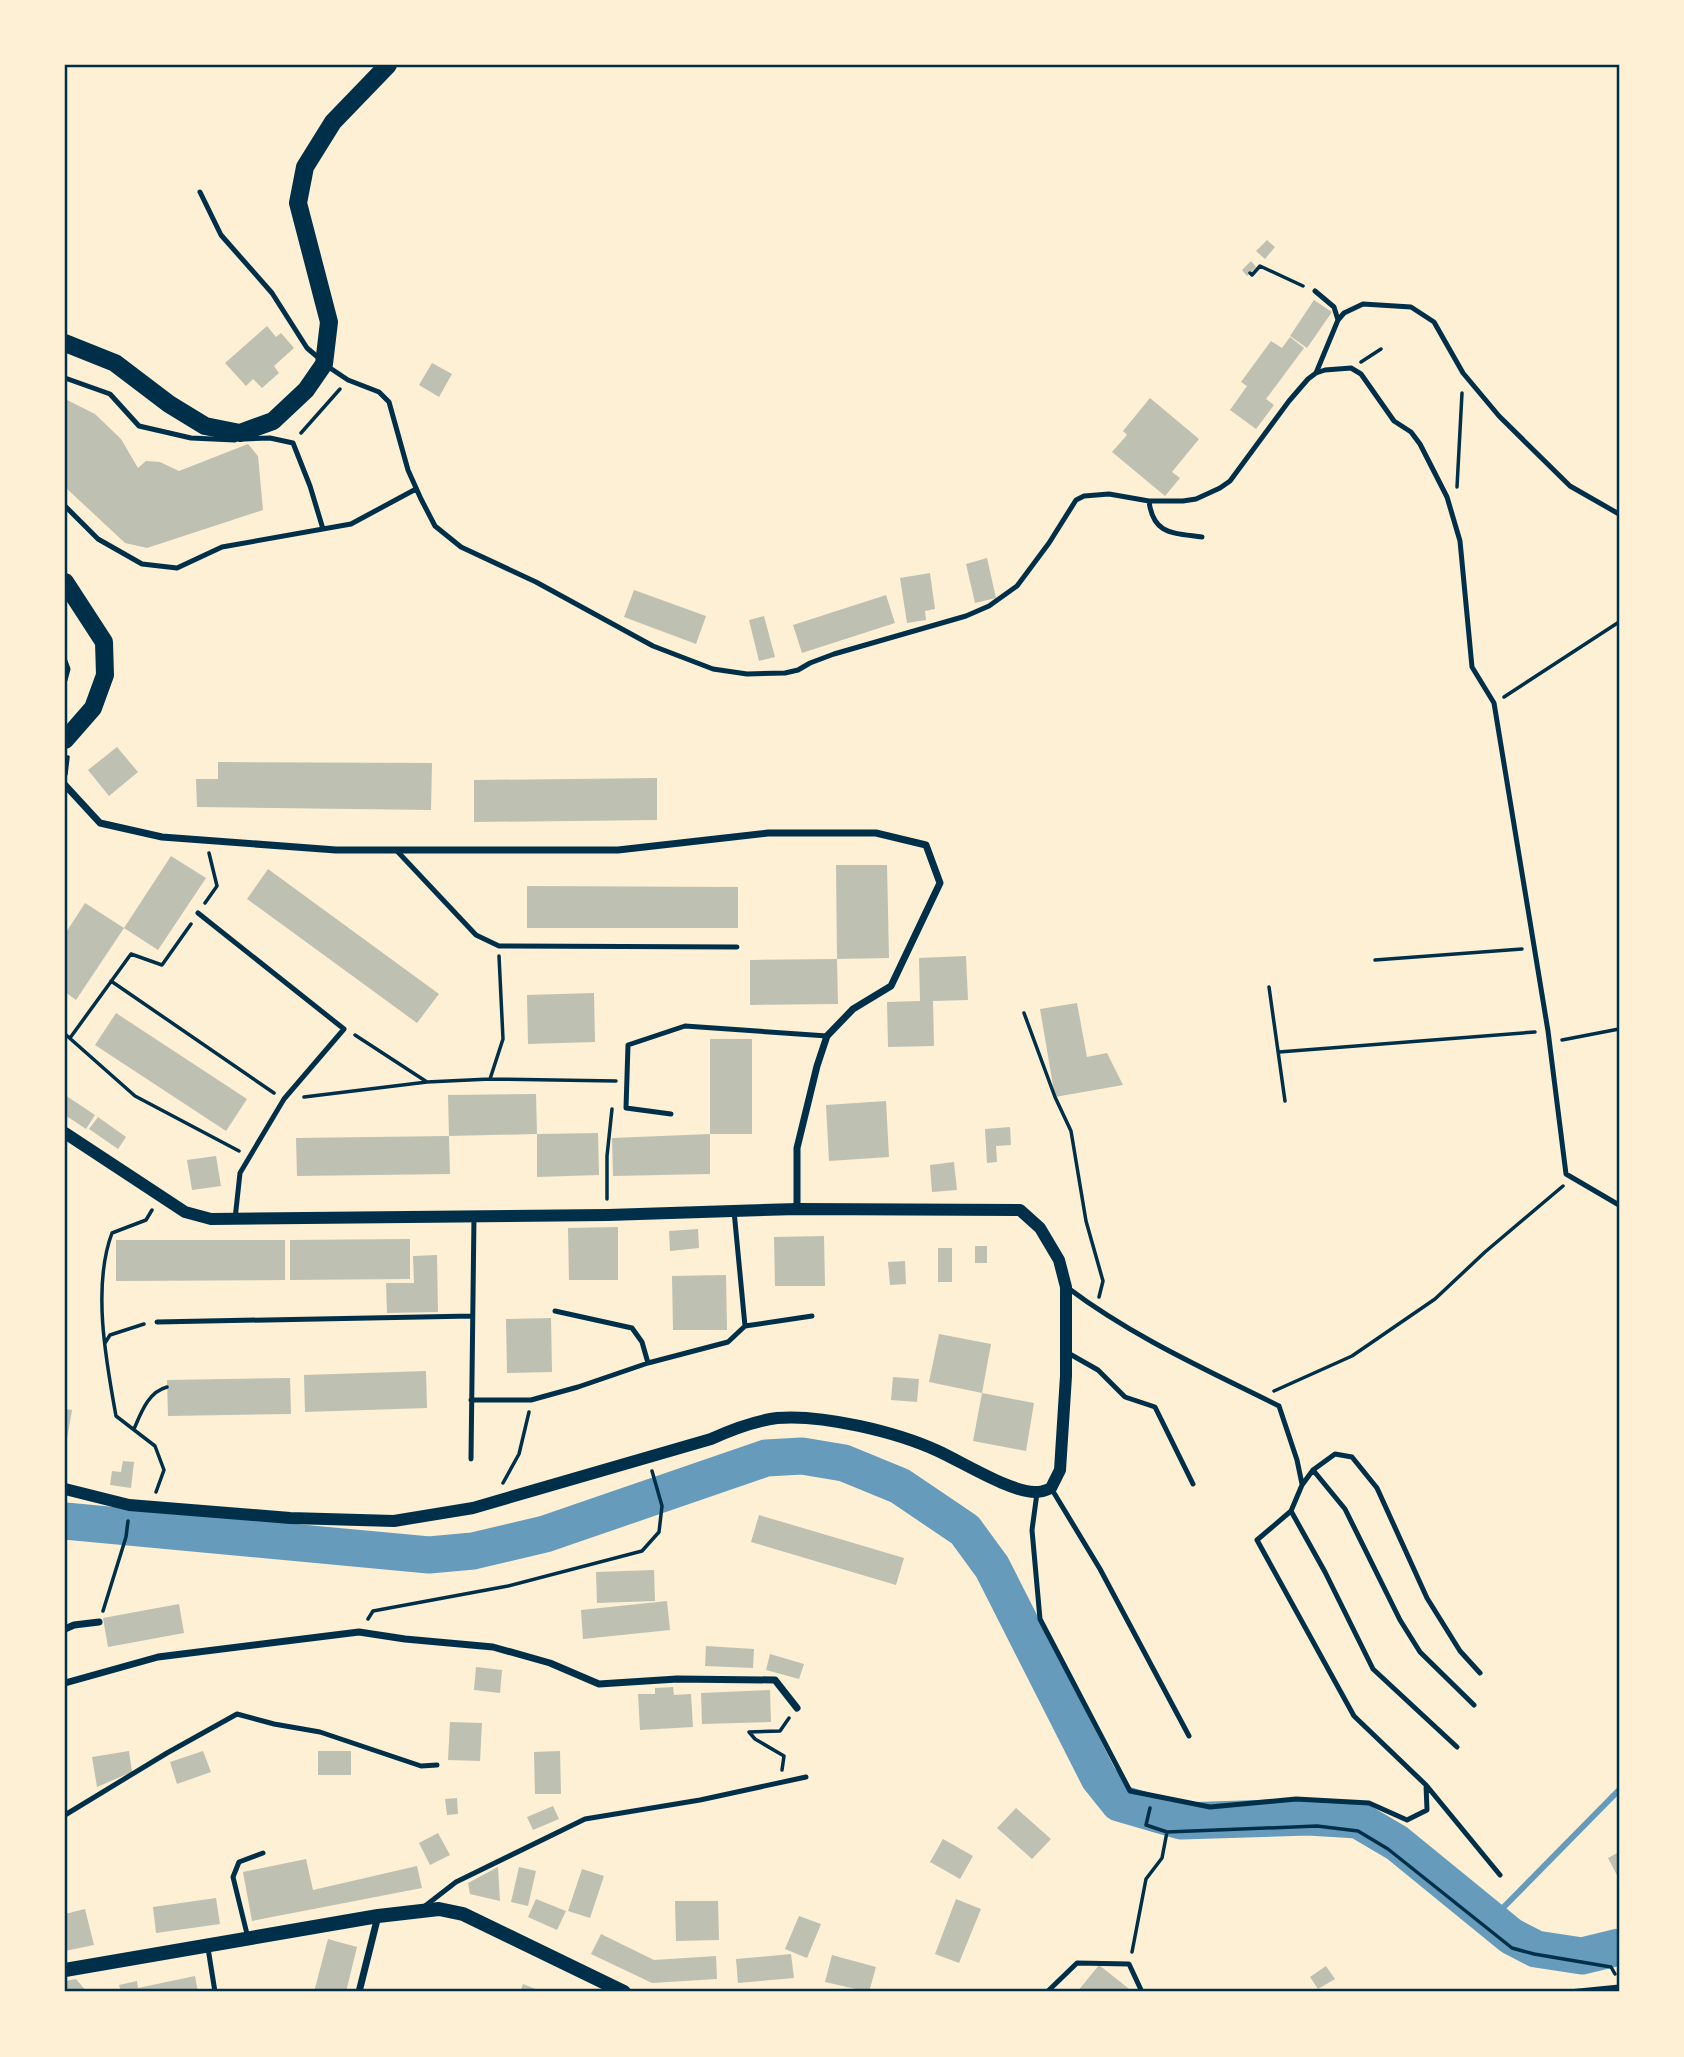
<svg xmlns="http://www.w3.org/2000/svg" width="1684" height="2057" viewBox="0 0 1684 2057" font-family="'PT Sans Narrow',sans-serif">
<rect width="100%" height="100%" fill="#fdf0d5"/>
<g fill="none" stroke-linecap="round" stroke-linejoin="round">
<path stroke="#669bbc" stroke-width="6" d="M1491,1920L1619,1790"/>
<path stroke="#669bbc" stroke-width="37" d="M65,1521L429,1555L473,1551L545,1534L766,1458L802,1456L844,1463L900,1486L965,1530L992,1567L1099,1778L1119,1803L1181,1821L1308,1817L1358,1820L1397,1843L1511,1936L1536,1949L1582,1956L1619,1947"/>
</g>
<path fill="#bec0b2" d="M1267,240L1275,247L1265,259L1256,251Z
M1251,261L1256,267L1247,276L1242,270Z
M1314,300L1332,312L1307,348L1290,336Z
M267,326L276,337L281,333L294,348L274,366L279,373L262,388L253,379L246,386L225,363Z
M1290,337L1304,348L1266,399L1274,405L1256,429L1230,410L1247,386L1241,382L1271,341L1282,348Z
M432,363L452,374L439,397L419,385Z
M1150,398L1199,439L1172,472L1180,478L1165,496L1112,452L1127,435L1123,431Z
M65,399L95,414L121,439L138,468L146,461L160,462L179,471L248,444L258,456L263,510L147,548L125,543L65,487Z
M987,558L996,598L975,603L966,564Z
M930,573L935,609L925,611L926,620L907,623L900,578Z
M634,590L706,616L696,644L624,617Z
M886,595L895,623L802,653L793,625Z
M764,616L775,657L759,661L749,620Z
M117,747L138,772L109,796L88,770Z
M218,762L432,763L431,810L197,807L196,779H218Z
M657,778V820L474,822V780Z
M171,856L206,878L158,950L124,928Z
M836,865H887L889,958L837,959L838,1004L750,1005V960L837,959Z
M268,869L439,994L417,1023L247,899Z
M527,886L738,887V928H527Z
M85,903L124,928L76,1000L65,992V934Z
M966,956L968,1000L933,1001L934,1046L888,1047L887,1002L920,1001L919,958Z
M594,993L595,1042L528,1044L527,995Z
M1077,1003L1087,1057L1107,1053L1123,1085L1055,1097L1040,1009Z
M116,1013L247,1099L226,1131L95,1045Z
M710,1039H752V1134H710Z
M536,1094L537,1134L449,1136L448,1095Z
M65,1095L95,1115L86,1129L65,1115Z
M886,1101L889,1157L829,1161L826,1105Z
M98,1117L126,1137L118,1149L89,1129Z
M1010,1127L1011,1145L996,1146L997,1162L987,1163L985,1129Z
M598,1133L599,1175L537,1177V1134Z
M710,1134V1174L613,1176L612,1138Z
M449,1136L450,1174L297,1176L296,1138Z
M216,1156L221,1186L192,1190L187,1160Z
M954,1162L957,1190L932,1192L930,1165Z
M618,1227V1280H569L568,1228Z
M698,1229L699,1248L670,1251L669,1231Z
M824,1236L825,1286H775L774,1237Z
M410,1239V1279L290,1280V1240Z
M116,1240H285V1280L116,1281Z
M975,1246H987V1263H975Z
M938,1248H952V1282H938Z
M437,1255L438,1312L387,1313L386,1283H414L413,1256Z
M905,1261L906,1284L890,1285L888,1262Z
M726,1275L727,1330H673L672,1276Z
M551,1318L552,1372L507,1373L506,1319Z
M939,1334L991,1344L982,1393L929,1382Z
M426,1371L427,1408L305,1412L304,1375Z
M893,1377L919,1379L917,1402L891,1400Z
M290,1378L291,1414L168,1416L167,1380Z
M982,1393L1034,1403L1026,1451L973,1441Z
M65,1409L72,1410L66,1445H65Z
M123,1461L134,1462L131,1488L110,1485L112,1471L121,1472Z
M759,1515L904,1558L896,1585L751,1542Z
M654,1570L655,1601L597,1603L596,1572Z
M667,1601L670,1630L583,1639L581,1610Z
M179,1604L184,1633L108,1647L103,1618Z
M706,1646L754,1649L753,1668L705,1666Z
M770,1654L804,1664L799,1679L766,1670Z
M476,1667L502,1670L500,1693L474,1690Z
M673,1687L674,1695L691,1694L693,1727L640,1730L638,1694H655V1688Z
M770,1690L771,1722L702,1724L701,1693Z
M450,1722L482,1723L480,1761L448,1760Z
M129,1751L132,1772L97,1787L92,1757Z
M203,1751L211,1772L177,1784L170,1762Z
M318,1751H351V1775H318Z
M560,1751L561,1794H535L534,1752Z
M457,1798L458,1814L447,1815L445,1799Z
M553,1806L559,1819L533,1830L527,1817Z
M1016,1808L1051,1839L1032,1859L997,1828Z
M438,1833L450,1855L430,1865L419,1843Z
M943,1839L973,1856L960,1879L930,1862Z
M1619,1852V1879L1608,1858Z
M306,1859L313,1890L417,1866L422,1888L252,1921L243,1872Z
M498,1867L500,1901L470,1894L468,1883Z
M519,1867L536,1871L528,1906L511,1902Z
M582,1869L604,1876L590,1918L568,1911Z
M216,1898L220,1924L156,1933L153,1907Z
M536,1899L566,1911L557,1930L528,1917Z
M956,1899L981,1909L959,1963L935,1954Z
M675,1901H718L719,1940L676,1941Z
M85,1909L94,1945L65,1951V1914Z
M799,1916L821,1924L807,1958L785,1949Z
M601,1934L654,1960L716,1956L717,1979L652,1983L591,1954Z
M328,1939L357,1947L346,1992H314Z
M791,1954L794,1978L738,1983L736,1959Z
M832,1955L876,1967L869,1992L825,1982Z
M1099,1965L1133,1992H1077Z
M1326,1966L1335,1979L1318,1989L1310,1977Z
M195,1976L198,1992H121L119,1985L137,1981L138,1988Z
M76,1979L87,1992H65V1981Z
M523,1984L538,1990L537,1992H520Z"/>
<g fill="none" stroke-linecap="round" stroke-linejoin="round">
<path stroke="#003049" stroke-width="3.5" d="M1250,273L1252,275L1260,266L1303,286
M1361,362L1381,349
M301,433L340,389
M1457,487L1462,393
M1504,697L1619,622
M66,774L68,757
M205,903L217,886L209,853
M499,956L503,1039L490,1079L616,1081
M1375,960L1522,949
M111,981L274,1093
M1269,987L1285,1101
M1024,1013L1055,1097L1071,1131L1086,1221L1103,1281L1099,1297
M65,1034L135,1096L239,1151
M355,1035L427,1082L490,1079
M70,1038L131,954L162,965L191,924
M1562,1040L1619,1029
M1279,1052L1535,1032
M304,1097L427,1082
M607,1199V1156L612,1109
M152,1210L146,1220L112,1233C92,1286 106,1361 116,1416L155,1446L164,1470L156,1492
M105,1343L110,1335L144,1324
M1274,1391L1352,1356L1435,1299L1485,1252L1563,1186
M134,1429C141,1413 148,1392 167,1387
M503,1483L519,1454L529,1412
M103,1611L126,1537L128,1521
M368,1619L373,1611L508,1586L642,1551L659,1532L662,1506L652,1471
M749,1732L755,1739L784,1756L782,1770
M749,1732L780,1731L789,1718
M1150,1808L1146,1825L1167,1832L1317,1826L1358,1831L1388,1849L1512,1948L1534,1954L1611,1967L1615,1974
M1132,1952L1146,1879L1162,1858L1167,1832"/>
<path stroke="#003049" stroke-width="5" d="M200,192L221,235L272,293L307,348L320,359
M1315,291L1334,307L1338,320
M327,366L348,380L379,392L389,402L408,470L421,499L435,526L461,547L536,582L653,646L713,669L747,674L785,673L798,670L810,663L834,654L966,616L989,606L1017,586L1049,543L1076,500L1084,496L1109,494L1149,501H1183L1196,499L1220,488L1230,481L1289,401L1308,379L1316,373L1325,370L1351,368L1361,374L1394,421L1411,432L1420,444L1447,497L1460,541L1472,667L1494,703L1548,1031L1566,1174L1619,1205
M1316,373L1338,320L1344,313L1363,304L1411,307L1434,322L1463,373L1499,416L1570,486L1619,514
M65,378L110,394L139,426L191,438L235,440
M244,439L270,438L293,443L310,486L323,529
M1149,501C1153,535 1173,533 1202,537
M65,506L98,539L142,564L177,568L222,547L351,524L416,489
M65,661L68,669L65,680
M397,851L476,935L499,946L737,947
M198,913L344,1029L284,1099L240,1173L235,1219
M671,1114L626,1108L628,1045L685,1026L827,1036
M734,1211L745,1326
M1068,1288C1133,1337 1207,1370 1279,1406L1297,1460L1302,1484
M555,1311L632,1328L642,1342L648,1363
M157,1322L472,1316
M1068,1353L1098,1370L1125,1397L1155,1407L1193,1484
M471,1400H531L578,1387L648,1363L728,1342L745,1326L812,1316
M471,1459L474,1216
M1313,1470L1335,1454L1352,1457L1377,1488L1427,1598L1460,1651L1480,1673
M1051,1488L1100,1569L1189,1736
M1037,1493L1032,1530L1040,1619L1130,1791L1210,1807L1296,1799L1369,1803L1407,1820L1427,1810L1426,1785L1354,1716L1257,1540L1291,1511L1302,1485L1313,1470L1345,1509L1400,1620L1420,1652L1474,1705
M1291,1511L1325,1572L1373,1669L1457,1747
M1426,1785L1500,1875
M65,1815L167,1753L237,1714L274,1724L320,1732L421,1766L437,1765
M425,1906L456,1882L585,1819L700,1800L806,1777
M248,1938L233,1877L239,1862L263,1853
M208,1948L215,1992
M1047,1992L1077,1963L1129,1964L1142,1992
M1569,1992L1619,1987"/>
<path stroke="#003049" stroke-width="7" d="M65,785L100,823L162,837L336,850H618L768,833H876L926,845L940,883L891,986L853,1009L827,1036L817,1066L797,1148V1209
M65,1629L74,1625L99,1622
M65,1683L158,1657L359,1632L405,1639L493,1647L550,1663L599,1684L677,1679L775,1680L797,1708
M359,1992L378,1916"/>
<path stroke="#003049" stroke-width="12" d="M65,1133L185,1212L211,1219L608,1215L797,1209L1020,1210L1040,1228L1059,1260L1066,1287V1376L1060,1470L1051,1488C1047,1490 1041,1492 1036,1492C1012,1493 962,1462 938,1451C897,1432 822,1414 777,1418C754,1421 733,1429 711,1439L473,1508L394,1521L290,1518L129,1505L65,1489"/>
<path stroke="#003049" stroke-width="14" d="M65,1970L378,1916L439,1909L463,1914L624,1992"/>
<path stroke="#003049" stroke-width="18" d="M65,343L115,363L169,404L205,426L240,433L273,421L306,390L324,364L329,322L298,203L305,167L333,122L388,65
M65,582L104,642L105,675L93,708L65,740"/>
</g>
<rect width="1684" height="2057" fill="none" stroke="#fdf0d5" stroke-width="133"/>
<rect x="66" y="66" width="1552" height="1924" fill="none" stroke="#003049" stroke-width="2.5"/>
</svg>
